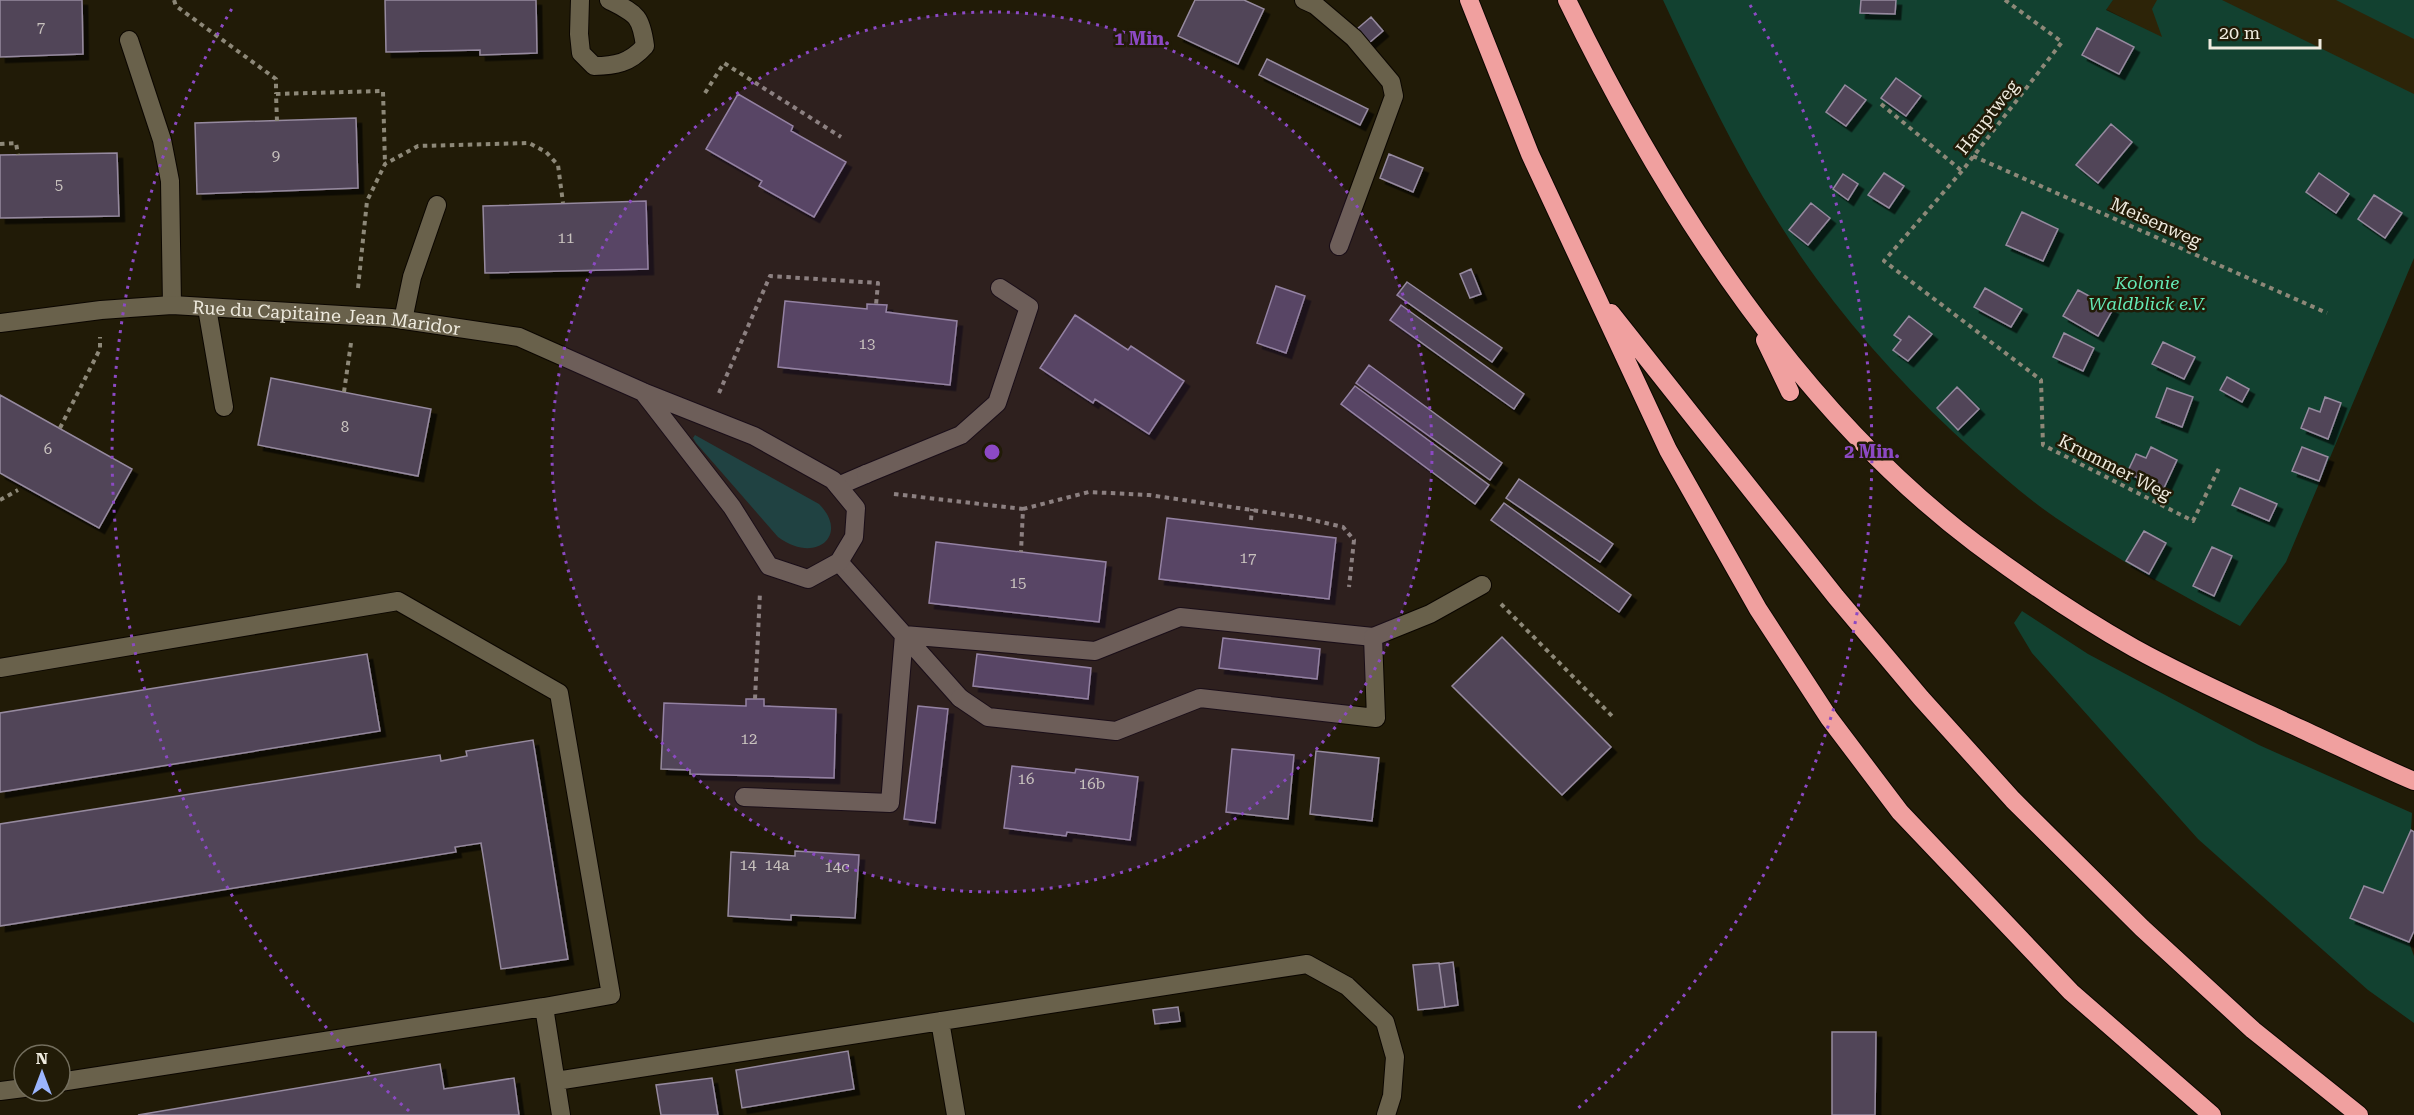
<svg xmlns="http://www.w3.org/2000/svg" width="2414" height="1115" viewBox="0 0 2414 1115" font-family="'Roboto Serif',serif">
<defs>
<filter id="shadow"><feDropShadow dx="5.5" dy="5.5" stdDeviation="0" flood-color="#0009"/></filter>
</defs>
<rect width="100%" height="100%" fill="#211b07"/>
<path fill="#2d2408" d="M2113,0H2414V171L2106,9Z"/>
<path fill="#124130" d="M1663,0H2113L2106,10L2162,37L2152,9L2157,0H2222L2414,94V258L2286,562L2240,626C2177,593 2115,558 2056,518C2028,499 2001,475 1975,452C1917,400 1863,342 1816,278C1754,193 1707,95 1663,0Z
M2336,0H2414V39Z
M695,435L819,504C850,535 816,565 778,537L696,443L693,438Z
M2022,611L2088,654L2259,745L2412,813L2411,830L2383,893L2364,886L2350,918L2409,942L2414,956V1023L2368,990L2198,839L2032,653L2014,623Z"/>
<path fill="#514559" stroke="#968a9f" stroke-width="1.5" filter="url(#shadow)" d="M0,0H82L83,54L0,57Z
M385,0H536L537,53L480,55V50L386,52Z
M1195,0H1244L1264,9L1238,64L1178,36Z
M1861,0H1896L1895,14L1860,13Z
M1371,17L1383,31L1369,43L1357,29Z
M2097,28L2134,47L2119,74L2082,55Z
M1267,59L1368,109L1360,125L1259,75Z
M1896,78L1921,96L1906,116L1881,98Z
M1845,85L1866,100L1846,126L1826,112Z
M738,94L793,126L791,131L846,162L814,217L759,186L762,181L706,149Z
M356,118L358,188L197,194L195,123Z
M2111,124L2132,142L2098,183L2076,165Z
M117,153L119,216L0,218V155Z
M1389,154L1423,168L1413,192L1380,178Z
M1884,173L1904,186L1889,208L1868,195Z
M2319,173L2349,194L2336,213L2306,192Z
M1843,174L1858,184L1848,200L1833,189Z
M2374,195L2402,213L2385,238L2358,219Z
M646,201L648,269L485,273L483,206Z
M1811,203L1830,218L1808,245L1789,230Z
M2022,212L2058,229L2043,261L2006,245Z
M1471,269L1481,294L1470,298L1460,274Z
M1407,282L1502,348L1492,362L1397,295Z
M1276,286L1305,296L1286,353L1257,343Z
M1985,288L2022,309L2011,327L1974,307Z
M2078,290L2113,309L2098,336L2063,316Z
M785,301L867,309V304L887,305L886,312L957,321L950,385L778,367Z
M1401,305L1524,394L1514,409L1390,320Z
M1075,315L1128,350L1131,346L1184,381L1149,434L1095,399L1093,403L1040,368Z
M1909,316L1932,334L1908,361L1893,350L1901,340L1894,335Z
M2064,333L2094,348L2083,371L2053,357Z
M2163,342L2195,357L2184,379L2152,364Z
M1369,365L1502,463L1490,480L1356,383Z
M2227,377L2249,389L2242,402L2220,390Z
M271,378L431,409L418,476L258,445Z
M1355,386L1489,485L1475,504L1341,404Z
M1957,387L1979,409L1958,430L1937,408Z
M2167,388L2193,397L2182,427L2156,417Z
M0,395L132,469L99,528L0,473Z
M2325,397L2341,403L2328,439L2301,428L2309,408L2320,412Z
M2151,447L2177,460L2163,490L2127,473L2136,454L2146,458Z
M2302,447L2328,457L2319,481L2292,471Z
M1519,479L1613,544L1600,562L1506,498Z
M2240,488L2277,504L2269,521L2232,505Z
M1504,503L1631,595L1619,612L1491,520Z
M1167,518L1336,538L1329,599L1159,579Z
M2144,531L2166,543L2149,574L2126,561Z
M936,542L1106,562L1099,622L929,603Z
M2212,547L2232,556L2214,596L2193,586Z
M1502,637L1611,747L1562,795L1452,686Z
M1223,638L1320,649L1317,679L1219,668Z
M367,654L380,731L0,792V713Z
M977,654L1091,668L1088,699L973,686Z
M746,699H764V706L836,709L834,778L690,774V770L661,769L664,703L746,706Z
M918,706L948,709L935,823L904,819Z
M533,740L568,959L501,969L481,843L455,847L456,852L0,926V824L440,755L441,761L467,756L466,751Z
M1232,749L1294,755L1288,819L1226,812Z
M1316,751L1379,758L1372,821L1310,814Z
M1012,766L1075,773L1076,769L1138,777L1130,840L1067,832L1066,836L1004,828Z
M2411,830L2414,832V931L2409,942L2350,918L2364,886L2383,893Z
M795,851L859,855L855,918L791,915V920L728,916L731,852L795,856Z
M1453,962L1458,1005L1445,1007L1439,964Z
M1439,963L1445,1007L1418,1010L1413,965Z
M1178,1007L1180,1021L1155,1024L1153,1010Z
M1832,1032H1876L1875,1115H1832Z
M848,1051L854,1089L742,1108L736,1070Z
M440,1064L444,1089L514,1078L519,1115H138Z
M712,1078L718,1115H661L656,1085Z"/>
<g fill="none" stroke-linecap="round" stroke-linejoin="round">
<g stroke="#0b0600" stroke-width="20">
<path id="lane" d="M1304,0L1315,5L1354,38L1391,82L1394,96L1339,246
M129,40L162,140L170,181L172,305
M207,308L224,407
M403,320L412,277L437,205
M838,486L866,474
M839,562L960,698
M904,635L1095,651L1180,617L1373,637
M0,668L398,601L559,693L611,995L544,1007L60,1082
M744,797L890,803L904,635
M544,1007L561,1115
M940,1021L956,1115
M556,1081L1307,964L1347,986L1385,1022L1395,1057L1392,1096L1386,1115
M0,1091L24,1088"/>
</g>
<g stroke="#0b0600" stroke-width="20">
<g id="street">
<path d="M580,0L579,34L581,53L594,66C615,66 630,63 645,46C641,15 636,14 609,0"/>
<path id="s1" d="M0,323L101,310L172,305L391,318L519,337L643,392L754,436L833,480L856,508L854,537L839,562L808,579L769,566L732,507L643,392"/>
<path d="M866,474L961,435L997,403L1029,307L1000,288"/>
<path d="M960,698L988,717L1116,731L1200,698L1376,718L1373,637L1430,614L1482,585"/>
</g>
</g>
<g stroke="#0b0600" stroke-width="20">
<path id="highway" d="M1469,0L1530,154L1668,450L1758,609L1829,718L1900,812L2071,992L2212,1115
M1567,0C1664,200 1795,407 1975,543C2026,581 2079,617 2134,648C2188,678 2245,703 2301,729C2338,746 2376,765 2414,781
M1611,313L1836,597L1921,698L2013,800L2142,928L2253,1030L2359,1115
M1765,340L1790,392"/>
</g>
<path stroke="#8d8878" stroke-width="4" stroke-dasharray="4.5 4.5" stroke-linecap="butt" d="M174,0L176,6L276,79V94
M2005,0L2062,42L1962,171L1884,261L2041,380L2043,445L2193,521L2220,466
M705,93L724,63L841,137
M1881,104L1962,171
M277,121L276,94L383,91L385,164
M0,144L16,143L18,155
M1973,156L2327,313
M358,288L367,201L385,164L418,146L529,143L546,152L558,165L563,203
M344,392L351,343
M719,393L770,276L878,283L876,305
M60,428L100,349V337
M894,494L1023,509L1021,552
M0,500L18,490
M1023,509L1089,492L1149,495L1300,517L1343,527L1354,540L1349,587
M1251,520L1252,509
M1501,604L1615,719
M755,699L760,592"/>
<use href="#lane" stroke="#69614b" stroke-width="18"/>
<use href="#street" stroke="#69614b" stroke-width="18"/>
<use href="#highway" stroke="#f0a09f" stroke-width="18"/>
</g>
<circle cx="992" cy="452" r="440" fill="#8c49c4" fill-opacity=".12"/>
<g fill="none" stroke="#8c49c4" stroke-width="3" stroke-dasharray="3 6">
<circle cx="992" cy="452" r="440"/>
<path d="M409 1111A880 880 0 0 1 234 5M1750 5A880 880 0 0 1 1575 1111"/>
</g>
<g text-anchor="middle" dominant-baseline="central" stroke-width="5" stroke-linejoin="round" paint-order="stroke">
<g font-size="15" fill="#c8c2be">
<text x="41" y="27">7</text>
<text x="276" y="156">9</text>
<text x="59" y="185">5</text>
<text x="566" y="238">11</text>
<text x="867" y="344">13</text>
<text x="345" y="427">8</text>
<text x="48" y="449">6</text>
<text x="1248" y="558">17</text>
<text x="1018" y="583">15</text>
<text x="749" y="739">12</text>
<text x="1026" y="779">16</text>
<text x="1092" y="784">16b</text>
<text x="748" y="865">14</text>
<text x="777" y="865">14a</text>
<text x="837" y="867">14c</text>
</g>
<g font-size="18" fill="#efebdf" stroke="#211b07">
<text transform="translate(1987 117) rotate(-52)">Hauptweg</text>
<text transform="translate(2156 222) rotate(24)">Meisenweg</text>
<text stroke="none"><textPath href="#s1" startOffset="328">Rue du Capitaine Jean Maridor</textPath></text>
<text transform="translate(2115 467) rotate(27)">Krummer Weg</text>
</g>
<g font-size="18" font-style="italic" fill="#64eab6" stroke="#211b07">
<text x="2147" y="282">Kolonie<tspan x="2147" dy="21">Waldblick e.V.</tspan></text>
</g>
</g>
<circle cx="992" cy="452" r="9" fill="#8c49c4" stroke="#211b07" stroke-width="3"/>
<g font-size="18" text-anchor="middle" font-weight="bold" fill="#8c49c4" stroke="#211b07" stroke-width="5" stroke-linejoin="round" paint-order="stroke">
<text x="1142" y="45">1 Min.</text>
<text x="1872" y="458">2 Min.</text>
</g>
<g transform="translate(42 1073)"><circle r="28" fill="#211b07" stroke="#736e5d" stroke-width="1.5"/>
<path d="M0-4.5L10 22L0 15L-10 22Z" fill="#9bb5fd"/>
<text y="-9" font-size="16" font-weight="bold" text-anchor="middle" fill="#efebdf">N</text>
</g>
<path d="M2210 39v9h110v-9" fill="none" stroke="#efebdf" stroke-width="3"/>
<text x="2219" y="39" font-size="18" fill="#efebdf" stroke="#211b07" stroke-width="4.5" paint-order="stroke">20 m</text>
</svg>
